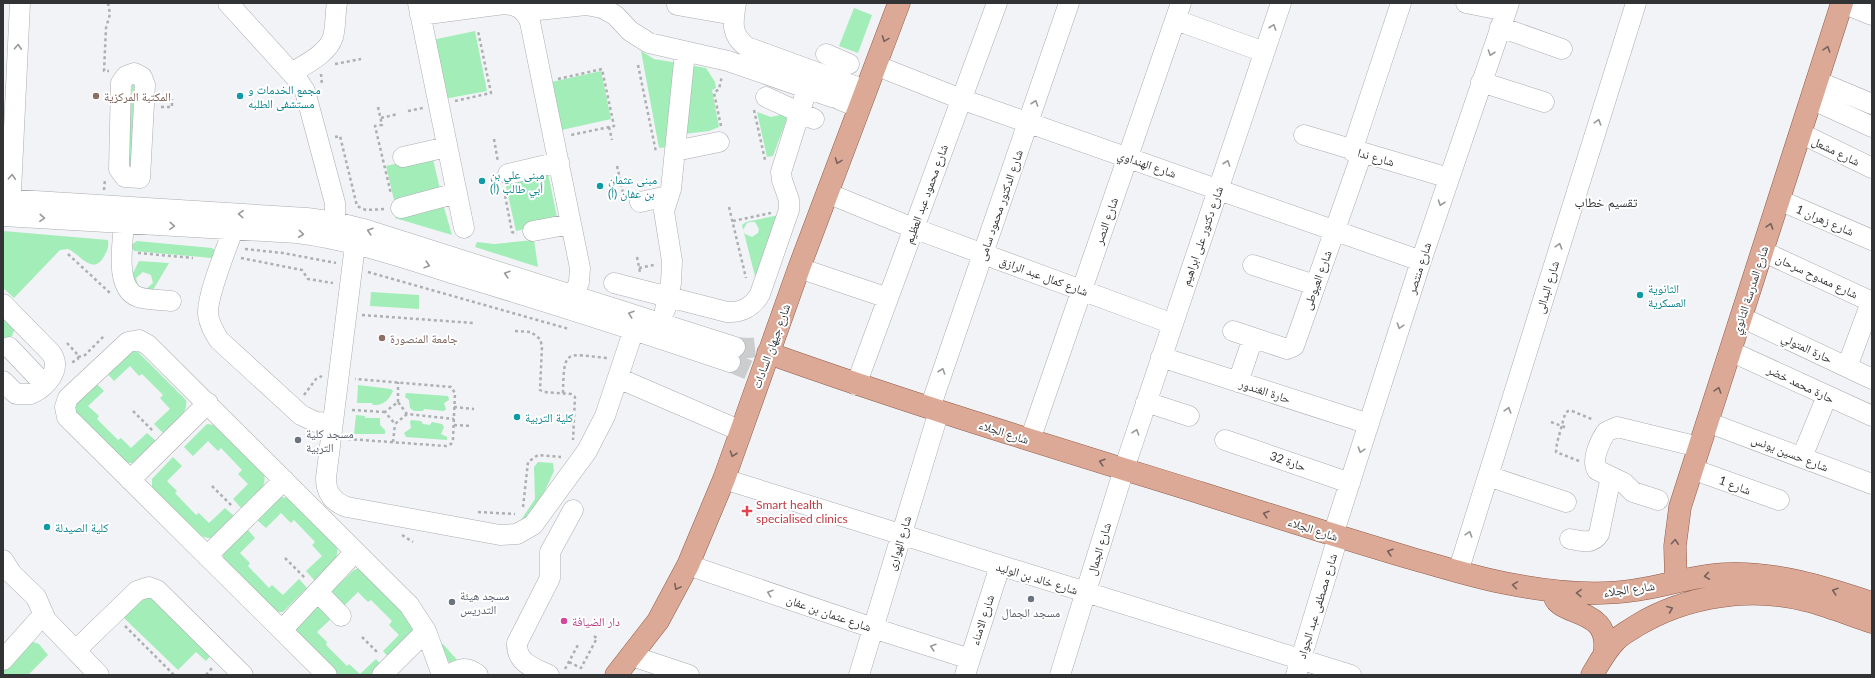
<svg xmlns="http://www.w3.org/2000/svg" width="1875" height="678" viewBox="0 0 1875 678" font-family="Lato,'Noto Naskh Arabic',sans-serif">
<rect width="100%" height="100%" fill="#f1f3f6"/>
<path fill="#a2edb8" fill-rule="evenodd" d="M854,8L872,15L858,53L839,46Z
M475,31L487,91L444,99L432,40Z
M641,51L654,59L678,63L668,147L659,148Z
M689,65L706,68L715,82L716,88L712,90L719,127L709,131L684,134Z
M601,71L611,119L557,131L547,83Z
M134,84L131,169H127L132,86Z
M757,112L771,117L789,113L773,156L767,157Z
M432,155L440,189L394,200L386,166Z
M548,173L558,222L516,231L505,182Z
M443,204L452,235L395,218L396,215Z
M779,215L756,280L742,225L746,222ZM751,222H755L759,229L758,233L752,237L745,234L743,230L747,223Z
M3,231L108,240C109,248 107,251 103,258C92,275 80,254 68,249L60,250L14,298L3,288Z
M534,240L538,267L475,247L477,242L494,244Z
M137,241L212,248L216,251L214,257L212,258L134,251L131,245Z
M139,261L169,263L150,295L135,287L132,275ZM143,272L151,275L153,283L146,289L138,286L136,278Z
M371,292L419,295V309L370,306Z
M3,313L15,328L12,336L3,342Z
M136,350L186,400C189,414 172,425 163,433L154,424L170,409L160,398L163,395L142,374L139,376L130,366L114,381L105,371L125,352Z
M95,382L104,391L88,406L99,416L97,419L118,440L121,438L131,448L147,433L156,441L133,463H125L75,414L73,404Z
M358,385L391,389L393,391C389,400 383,406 373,405L372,403H357Z
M406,393L448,396L449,400L444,403L446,409L444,411L424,409L423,411H414L410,408L409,400L405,397Z
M356,415L365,416V418H380V425L385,430V434H354Z
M411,420L421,421L423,424L430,425L432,422L442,424L444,427L441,434L447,437V440L406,437L404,433L411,428L410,422Z
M207,424L214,425L264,475C268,489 251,500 242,509L233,499L248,484L238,474L242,470L221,448L218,451L208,441L193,456L184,447Z
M173,457L182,466L167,481L177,491L175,493L196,515L199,513L209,523L225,508L234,516L212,538H208L200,536L152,487V479Z
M538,462L553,463L554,471L533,516L517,526L535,499L534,467Z
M281,497L288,498L337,547C340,561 324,571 315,581L306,571L322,556L312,545L315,542L294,520L291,523L281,513L266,528L257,520Z
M247,529L255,538L240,553L250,563L248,566L269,588L272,585L283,595L299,579L307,588L283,612H275L222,559L224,553Z
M361,567L418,626L391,660L383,651L399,635L389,625L392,621L371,600L368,602L358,592L342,608L329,594L354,570Z
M146,593L211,655L206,661L196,652L178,670L125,619L124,617Z
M320,603L333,617L317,632L327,642L326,645L347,666L349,664L360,674L376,659L384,668L377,675H336L296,632V629Z
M33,642L39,644L48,655L28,675H3V668Z
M439,644H443L458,661L451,664L438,650Z"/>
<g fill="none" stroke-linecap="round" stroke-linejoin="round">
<path stroke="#cbcdcf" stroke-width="20" stroke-dasharray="20 10" stroke-linecap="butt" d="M735,347L749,348L758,347
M730,362L751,371"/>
<g stroke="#abadb0" stroke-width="21">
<path id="minor" d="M228,3L297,79L305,91L335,203V222
M418,3L464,228
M736,3C733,21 730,35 747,47L865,90
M1466,3L1506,11
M1842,3L1872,15
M677,5L734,15
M538,10L586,5L602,8L615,15L630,31L649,43L728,61L832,97
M420,15L504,4C518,5 525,10 530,22L580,268L579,282L574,295
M1176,20L1264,52
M1500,27L1562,49
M826,54L849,64
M875,65L961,99L1421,261
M134,73L142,77L145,85L140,178L125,177L119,169L121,83L126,76Z
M292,73C305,64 328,54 333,37C336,26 335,14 337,3
M1817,81L1872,104
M1481,82L1544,102
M766,97L814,119
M1811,99L1872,127
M840,100L858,107
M1800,133L1872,168
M1304,135L1449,178
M675,151L719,142
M1352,151L1401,3
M403,157L447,147
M508,174L559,162
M827,193L913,228L1173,324
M3,199L307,218L335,222L367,230L735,347
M1779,200L1872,240
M640,202L668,196
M401,208L457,193
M10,212L20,3
M3,216L297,233C353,240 407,259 461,276C551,303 641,332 730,362
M124,223C123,243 114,288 138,297C148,300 161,300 171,301
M233,230C226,250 207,295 208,314C209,324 214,332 219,340L301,415L316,422L333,423
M533,231L571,224
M355,245L326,478C326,493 333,502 347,507L500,535L517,534L533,525L587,451L605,416L634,329
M1762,251L1872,302
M1253,265L1315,285
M799,268L888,298
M614,283L727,312C741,313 753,307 760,294L789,210V200L782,180L781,172L807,89
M3,304L51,353C63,369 46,387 31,394H16L3,381
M665,310L671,283L672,261L664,211L671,189L685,52
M1741,317L1872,379
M1233,331L1287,349L1294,346L1362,153
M9,347L44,384
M1730,351L1872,416
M1161,357L1369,424
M1847,367L1872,300
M618,378L741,431
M1238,382L1253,338
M856,385L997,3
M1146,402L1189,416
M930,408L1069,3
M1707,422L1872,484
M1030,440L1181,3
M1225,440L1350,483
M1802,457L1827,396
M1692,469L1779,500
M1488,476L1566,502
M724,479L1351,675
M130,480L208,403
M1658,500L1633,492L1624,483L1597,470C1591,460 1600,441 1606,432L1617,427L1699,447
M1333,535L1421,261L1509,3
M1570,539C1581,541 1592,545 1599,534L1611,477
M207,556L284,480
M3,560L12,574L36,597L46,620L99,675
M688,565L873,628L970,659
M1458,572L1636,3
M318,592L341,616
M282,630L355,552
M76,650L137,591L149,587L157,590L243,675
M632,656L689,675
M3,660L43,615
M327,675L67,417L65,407L68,398L128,342L139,340L148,345L409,605L426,631L442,675
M382,675L426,631
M449,675C460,668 467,666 478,675
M549,675C534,668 516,663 517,643L550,578V552L573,510
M859,675L939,411
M965,675L1000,566
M1060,675L1124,469L1281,3
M1296,675L1338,537"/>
</g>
<g stroke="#915b48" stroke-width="23">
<path id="major" d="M768,353C911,404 1056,448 1201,493C1270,515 1340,537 1410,558C1443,567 1476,578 1510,584C1551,592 1594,597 1636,590C1666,586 1695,575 1726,574C1777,572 1824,587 1872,603
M1676,581L1675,546L1680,507L1842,3
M1554,591C1552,619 1614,603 1604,655
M616,675L658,621L688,565L724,479L799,268L899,3
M1592,675C1599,663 1606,650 1616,640C1622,634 1629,631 1636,626C1687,595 1751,586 1809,601C1830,607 1851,615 1872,622"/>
</g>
<path stroke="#adafb1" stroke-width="2.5" stroke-dasharray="3 3" stroke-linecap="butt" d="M108,3L110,14L106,28L104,71H109
M335,64L361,59
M638,65L656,152
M321,74L322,85
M558,79L602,69L614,126L571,135
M455,101L491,93L478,31
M161,107H172V99
M378,107L382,125L375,126L391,194
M754,110L765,160H767
M408,111L423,108
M381,118L398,114
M721,126L714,93L719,89L722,76
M609,127L612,140
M335,137L340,136L357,206L366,210L386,209
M494,139L498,162
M617,166L624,197
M104,190L105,179
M504,190L512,232L517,234
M729,207L746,278
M733,221L771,213
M245,249L283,253L336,263
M138,253L193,258
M68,254L110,293
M637,257L640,272
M241,258L302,270L308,279L333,283
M639,268L654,265
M368,272L569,329
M362,315L473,323
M515,331L531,332L540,339L542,346L540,390L544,392L571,394L575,397L573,440
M67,343L78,355V359L71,363
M78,357L85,355L105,335
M563,393C564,348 565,354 607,358
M304,395L316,379L322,376
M398,402V382
M454,407L474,409
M352,410L385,412
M133,411L154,432
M407,414L395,424L385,412L398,402L407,414L454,419
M1551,422L1567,428
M454,425L472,426
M348,439L446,446L451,444L453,439L455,393L451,387L355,379
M393,442L395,424
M1579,461L1556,452L1557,443L1565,414L1568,411H1572L1594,420
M212,486L233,507
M523,507L528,462L538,455L561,457
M478,512L515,514
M402,535L413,542
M285,558L306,579
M125,626L174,675
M362,637L379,654
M569,662L581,668L597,638L592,635
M565,669L579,643
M206,675L212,668"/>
<use href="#minor" stroke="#fff" stroke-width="20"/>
<use href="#major" stroke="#dca997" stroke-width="22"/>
</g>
<defs><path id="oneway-chevron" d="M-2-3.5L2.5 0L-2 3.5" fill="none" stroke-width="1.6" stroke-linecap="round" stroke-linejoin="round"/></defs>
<g stroke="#98999a">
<use href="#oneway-chevron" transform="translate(1273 27) rotate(-71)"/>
<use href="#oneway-chevron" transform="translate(18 47) rotate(-87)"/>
<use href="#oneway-chevron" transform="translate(1491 53) rotate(109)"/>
<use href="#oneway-chevron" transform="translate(1035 103) rotate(-71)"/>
<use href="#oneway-chevron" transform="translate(1598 122) rotate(-73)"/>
<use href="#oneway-chevron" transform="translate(1227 163) rotate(-71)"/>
<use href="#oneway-chevron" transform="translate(12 177) rotate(-87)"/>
<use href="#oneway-chevron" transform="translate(1441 203) rotate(109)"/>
<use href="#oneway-chevron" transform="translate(241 214) rotate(-176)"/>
<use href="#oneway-chevron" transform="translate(42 218) rotate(3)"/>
<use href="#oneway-chevron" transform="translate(172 226) rotate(3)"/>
<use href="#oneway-chevron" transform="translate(370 231) rotate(-163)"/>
<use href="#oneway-chevron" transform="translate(301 234) rotate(6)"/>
<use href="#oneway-chevron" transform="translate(1559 246) rotate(-73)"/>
<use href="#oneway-chevron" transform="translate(427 265) rotate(17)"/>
<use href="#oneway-chevron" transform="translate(507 274) rotate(-163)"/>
<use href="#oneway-chevron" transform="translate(631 314) rotate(-161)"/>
<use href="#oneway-chevron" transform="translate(1400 326) rotate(108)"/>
<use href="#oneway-chevron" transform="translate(942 371) rotate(-71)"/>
<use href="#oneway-chevron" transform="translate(1508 410) rotate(-73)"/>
<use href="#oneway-chevron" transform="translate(1136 432) rotate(-71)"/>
<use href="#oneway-chevron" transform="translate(1361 450) rotate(108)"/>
<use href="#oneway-chevron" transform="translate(1469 534) rotate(-73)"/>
<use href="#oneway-chevron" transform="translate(770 593) rotate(-161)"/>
<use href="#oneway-chevron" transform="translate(933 647) rotate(-163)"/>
</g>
<g stroke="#76625c">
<use href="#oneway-chevron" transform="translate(885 39) rotate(111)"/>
<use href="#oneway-chevron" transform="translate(1827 49) rotate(-72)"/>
<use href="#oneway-chevron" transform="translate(838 161) rotate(110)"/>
<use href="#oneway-chevron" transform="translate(1770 226) rotate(-72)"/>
<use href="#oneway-chevron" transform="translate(1718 390) rotate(-72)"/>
<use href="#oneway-chevron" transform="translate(733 454) rotate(109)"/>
<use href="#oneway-chevron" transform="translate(1102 462) rotate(-163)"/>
<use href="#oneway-chevron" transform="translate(1266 514) rotate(-162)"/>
<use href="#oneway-chevron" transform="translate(1675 542) rotate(-86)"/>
<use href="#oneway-chevron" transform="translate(1390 552) rotate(-164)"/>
<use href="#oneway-chevron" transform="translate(1707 576) rotate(172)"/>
<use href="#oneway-chevron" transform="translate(1515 585) rotate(-171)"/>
<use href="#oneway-chevron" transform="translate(677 587) rotate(118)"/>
<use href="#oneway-chevron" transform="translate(1835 591) rotate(-162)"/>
<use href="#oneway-chevron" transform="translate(1579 593) rotate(-177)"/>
<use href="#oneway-chevron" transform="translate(1670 609) rotate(-22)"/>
</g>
<g fill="#8d6e63" stroke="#fff" stroke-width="1.5">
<circle cx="96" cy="96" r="4"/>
<circle cx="382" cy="338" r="4"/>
</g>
<g fill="#0f9aa8" stroke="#fff" stroke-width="1.5">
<circle cx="240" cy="96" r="4"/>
<circle cx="482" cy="181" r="4"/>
<circle cx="600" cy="186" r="4"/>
<circle cx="1640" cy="295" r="4"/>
<circle cx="517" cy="417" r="4"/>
<circle cx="47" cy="527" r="4"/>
</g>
<g fill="#6b7280" stroke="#fff" stroke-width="1.5">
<circle cx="298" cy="440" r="4"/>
<circle cx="1031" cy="599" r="4"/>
<circle cx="452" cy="602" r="4"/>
</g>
<path fill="#e0444e" stroke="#fff" stroke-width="1.5" d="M745 505h4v4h4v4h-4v4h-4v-4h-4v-4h4z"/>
<circle fill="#d1479c" stroke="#fff" stroke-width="1.5" cx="564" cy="621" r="4"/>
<g text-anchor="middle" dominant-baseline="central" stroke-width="4" stroke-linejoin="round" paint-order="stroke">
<g font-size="12" fill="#0d838f" stroke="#fff" text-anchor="start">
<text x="248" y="89">مجمع الخدمات و<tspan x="248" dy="14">مستشفى الطلبه</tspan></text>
<text x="490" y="174">مبنى علي بن<tspan x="490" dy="14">أبي طالب (أ)</tspan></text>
<text x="608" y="179">مبنى عثمان<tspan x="608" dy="14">بن عفان (أ)</tspan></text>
<text x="1648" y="288">الثانوية<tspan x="1648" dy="14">العسكرية</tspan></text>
<text x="525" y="417">كلية التربية</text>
<text x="55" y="527">كلية الصيدلة</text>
</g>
<g font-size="12" fill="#785e54" stroke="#fff" text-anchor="start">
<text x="104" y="96">المكتبة المركزية</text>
<text x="390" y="338">جامعة المنصورة</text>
</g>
<g font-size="12" fill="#323334" stroke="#fff">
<text transform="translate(1836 151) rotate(26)">شارع مشعل</text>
<text transform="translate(1376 157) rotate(16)">شارع ندا</text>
<text transform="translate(1147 164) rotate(19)">شارع الهنداوي</text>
<text transform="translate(926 194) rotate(-70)">شارع محمود عبد العظيم</text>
<text transform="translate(1000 205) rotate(-71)">شارع الدكتور محمود سامى</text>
<text transform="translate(1825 220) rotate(23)">شارع زهران 1</text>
<text transform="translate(1106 221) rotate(-71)">شارع النصر</text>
<text transform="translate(1202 236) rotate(-71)">شارع دكتور على ابراهيم</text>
<text transform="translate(1419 268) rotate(-72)">شارع منتصر</text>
<text transform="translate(1044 276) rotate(20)">شارع كمال عبد الرازق</text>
<text transform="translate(1817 276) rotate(25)">شارع ممدوح سرحان</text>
<text transform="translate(1317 280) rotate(-70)">شارع العيوطى</text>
<text transform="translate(1547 287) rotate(-73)">شارع البدالى</text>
<text transform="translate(1750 290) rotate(-72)">شارع المدرسة الثانوي</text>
<text transform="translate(771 346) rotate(-70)">شارع جيهان السادات</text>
<text transform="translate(1807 348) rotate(25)">حارة المتولي</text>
<text transform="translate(1801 384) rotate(25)">حارة محمد خضر</text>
<text transform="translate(1265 391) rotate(18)">حارة الغندور</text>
<text transform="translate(1004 432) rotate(18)">شارع الجلاء</text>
<text transform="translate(1790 453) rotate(21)">شارع حسين يونس</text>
<text transform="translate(1288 461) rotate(19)">حارة 32</text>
<text transform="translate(1735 485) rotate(20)">شارع 1</text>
<text transform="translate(1313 529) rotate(18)">شارع الجلاء</text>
<text transform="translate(899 543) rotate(-73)">شارع الهوارى</text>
<text transform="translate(1099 549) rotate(-73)">شارع الجمال</text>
<text transform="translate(1037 578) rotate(17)">شارع خالد بن الوليد</text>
<text transform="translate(1629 589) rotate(-8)">شارع الجلاء</text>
<text transform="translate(1317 606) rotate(-73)">شارع مصطفى عبد الجواد</text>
<text transform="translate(829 613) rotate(19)">شارع عثمان بن عفان</text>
<text transform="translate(982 620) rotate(-72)">شارع الامناء</text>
</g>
<g font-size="12" fill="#5b616d" stroke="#fff" text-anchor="start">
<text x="306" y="433">مسجد كلية<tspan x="306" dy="14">التربية</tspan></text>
<text x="460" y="595">مسجد هيئة<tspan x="460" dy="14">التدريس</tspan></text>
<text x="1031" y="612" text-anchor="middle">مسجد الجمال</text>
</g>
<g font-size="12" fill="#be3a42" stroke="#fff" text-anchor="start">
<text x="756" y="504">Smart health<tspan x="756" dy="14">specialised clinics</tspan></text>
</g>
<g font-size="12" fill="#b23c85" stroke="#fff" text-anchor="start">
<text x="572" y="621">دار الضيافة</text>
</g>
<g font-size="13" fill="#323334" stroke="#fff">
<text x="1606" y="202">تقسيم خطاب</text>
</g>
</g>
<rect width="1875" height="678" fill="none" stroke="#323334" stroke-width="8"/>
</svg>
